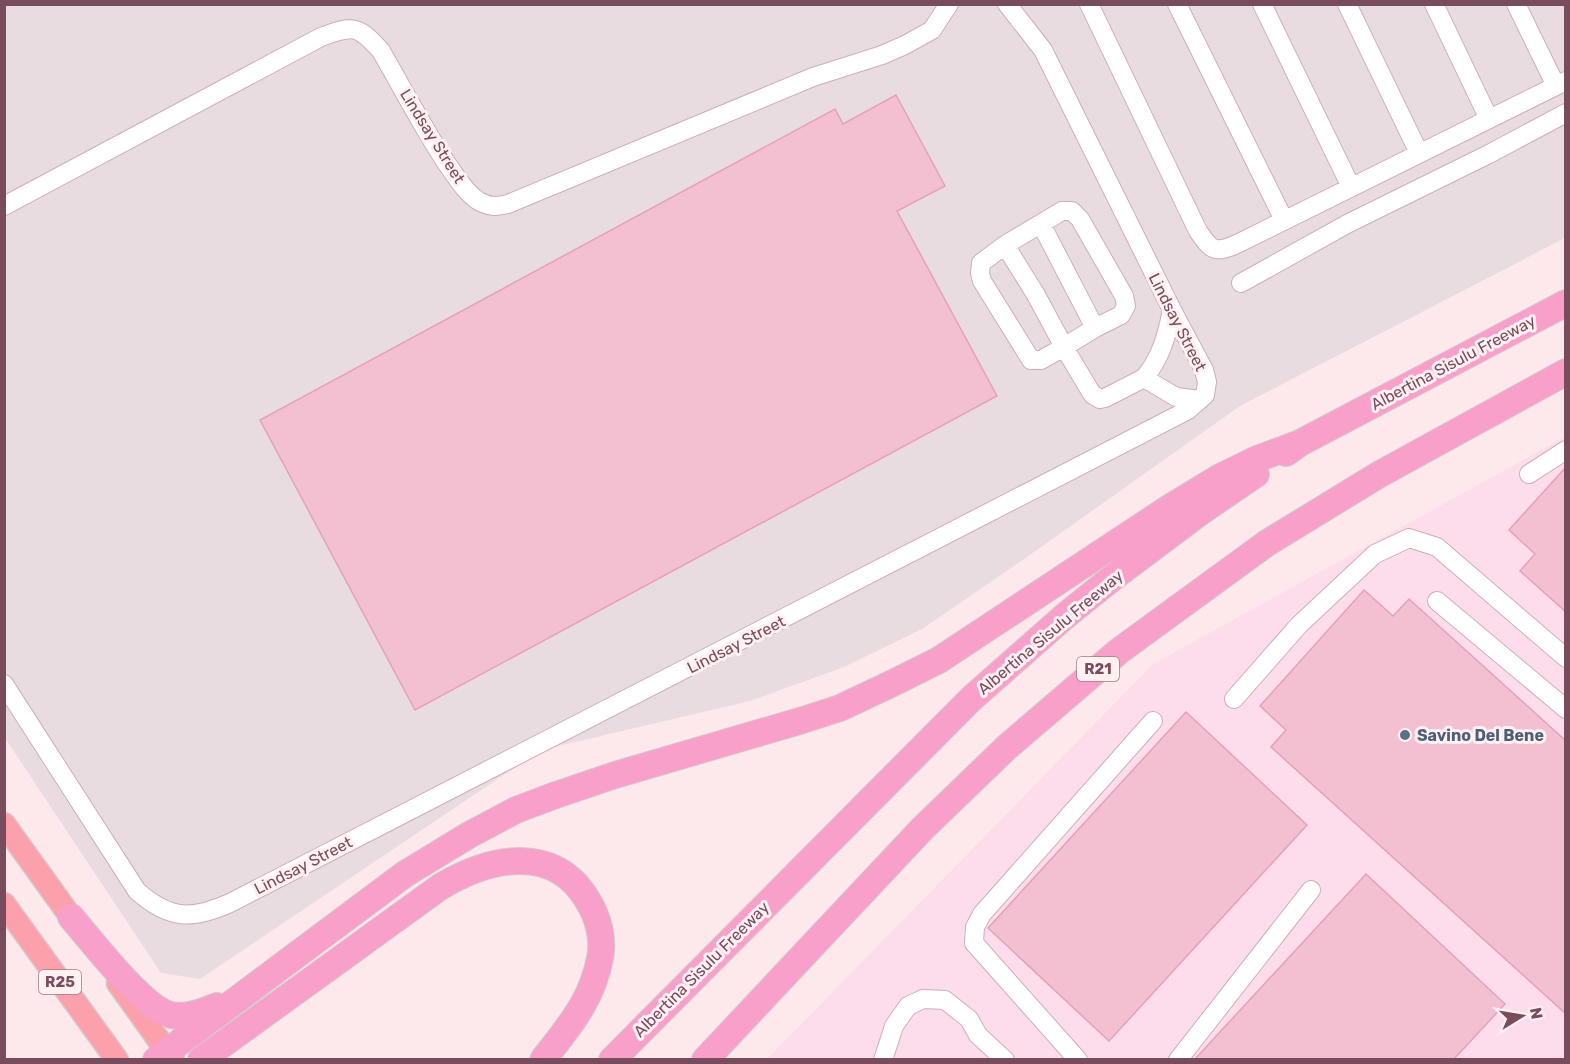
<svg xmlns="http://www.w3.org/2000/svg" width="1570" height="1064" font-family="Rubik,sans-serif">
	<rect width="100%" height="100%" fill="#fde9eb"/>
	<path fill="#fdddeb" d="M1565,437V1059L766,1060L1153,664Z"/>
	<path fill="#e9dce0" d="M4,5H1565V238L1240,406L1027,557L922,629L844,667L750,701L541,750L200,979L161,973L5,738Z"/>
	<path fill="#f3c0d1" stroke="#e6a0b9" stroke-width="1.5" d="M896,95L945,186L897,211L997,396L415,710L260,420L835,109L843,124Z
		M1566,467V612L1520,571L1535,554L1509,530Z
		M1364,590L1393,616L1409,599L1566,741V1014L1271,747L1286,730L1260,706Z
		M1186,712L1307,825L1109,1041L988,928Z
		M1366,874L1505,1004L1454,1059H1195Z"/>
	<g fill="none" stroke-linecap="round" stroke-linejoin="round">
		<g stroke="#cfadb8" stroke-width="20">
			<path id="minor" d="M1089,4L1198,231C1211,250 1214,254 1237,244L1566,81
				M1177,4L1284,220
				M1262,4L1351,187
				M1347,4L1419,153
				M1434,4L1489,119
				M1516,4L1556,86
				M4,206L321,37C353,25 358,25 381,51C403,89 423,128 447,164C456,176 464,191 477,200C488,207 496,207 508,204L813,77L882,55L905,45L932,30L949,4
				M1005,245L1036,295L1064,347L1095,328L1041,224
				M1241,283L1347,224L1489,154L1566,113
				M1172,310C1167,335 1161,358 1144,378L1176,397L1200,400
				M1095,328L1121,315L1126,306L1124,296L1080,219L1072,211H1062L1005,245L981,263L980,273L982,281L1031,360H1041L1064,347L1092,394L1100,399L1105,398L1144,378
				M1529,474L1566,450
				M1437,601L1566,709
				M4,684L137,891C170,920 192,920 230,903L1188,410L1205,395L1207,382L1204,370L1172,310L1043,50L1007,4
				M1234,699L1299,625L1375,554L1409,538L1437,547L1566,658
				M883,1060L894,1026L908,1006L923,999L945,1000L969,1019L978,1035L1005,1060
				M1078,1060L974,943L975,927L982,914L1153,721
				M1178,1060L1311,890"/>
		</g>
		<g stroke="#d6c9ce" stroke-width="25">
			<path id="major" d="M4,824L81,931
				M4,904L117,1060
				M118,983L173,1060"/>
		</g>
		<g stroke="#d6c9ce" stroke-width="28">
			<path id="highway" d="M1286,453L1300,443L1566,303
				M71,917C91,940 143,1009 171,1015C187,1018 202,1012 217,1006
				M156,1060L405,874L469,835L516,810L553,796L615,775L803,720L840,708L895,682L939,660L1169,508L1220,477L1257,459L1300,443
				M201,1060L440,887C488,858 554,842 588,901C598,917 604,939 600,958C592,1001 569,1026 543,1060
				M612,1060L971,699L1065,616L1111,579L1199,513L1256,474
				M705,1060L922,829L1007,747L1119,651L1267,543L1380,474L1566,372"/>
		</g>
		<use href="#minor" stroke="#fff" stroke-width="18"/>
		<use href="#major" stroke="#fca1ab" stroke-width="22"/>
		<use href="#highway" stroke="#f89fca" stroke-width="26"/>
	</g>
	<circle fill="#5c6f8a" stroke="#fff0f2" stroke-width="2" cx="1405" cy="735" r="6"/>
	<g text-anchor="middle" stroke-width="6" stroke-linejoin="round" paint-order="stroke">
		<g fill="#fff0f2" stroke="#a07c8a" stroke-width="1.5">
			<rect x="1077" y="657" width="42" height="24" rx="4.5"/>
			<rect x="39" y="970" width="42" height="24" rx="4.5"/>
		</g>
		<g font-size="15" font-weight="bold" fill="#784b5d">
			<text x="1098" y="674">R21</text>
			<text x="60" y="987">R25</text>
		</g>
		<g font-size="16" fill="#784b5d" stroke="#fff0f2">
			<text transform="translate(433 136) rotate(58)" y="6">Lindsay Street</text>
			<text transform="translate(1178 322) rotate(63)" y="6">Lindsay Street</text>
			<text transform="translate(1453 362) rotate(-28)" y="6">Albertina Sisulu Freeway</text>
			<text transform="translate(1050 632) rotate(-40)" y="6">Albertina Sisulu Freeway</text>
			<text transform="translate(736 644) rotate(-27)" y="6">Lindsay Street</text>
			<text transform="translate(303 865) rotate(-27)" y="6">Lindsay Street</text>
			<text transform="translate(701 969) rotate(-45)" y="6">Albertina Sisulu Freeway</text>
		</g>
		<g font-size="16" font-weight="bold" fill="#4e5e75" stroke="#fff0f2" text-anchor="start">
			<text x="1417" y="741">Savino Del Bene</text>
		</g>
	</g>
	<rect width="1570" height="1064" fill="none" stroke="#784b5d" stroke-width="12"/>
	<g transform="translate(1522 1016) rotate(79)" stroke="#fff0f2" stroke-width="4.5" paint-order="stroke">
	<path d="M0-4.5L10 22L0 15L-10 22Z" fill="#784b5d"/>
	<text y="-9" font-size="16" font-weight="bold" text-anchor="middle" fill="#784b5d">N</text>
	</g>
</svg>
